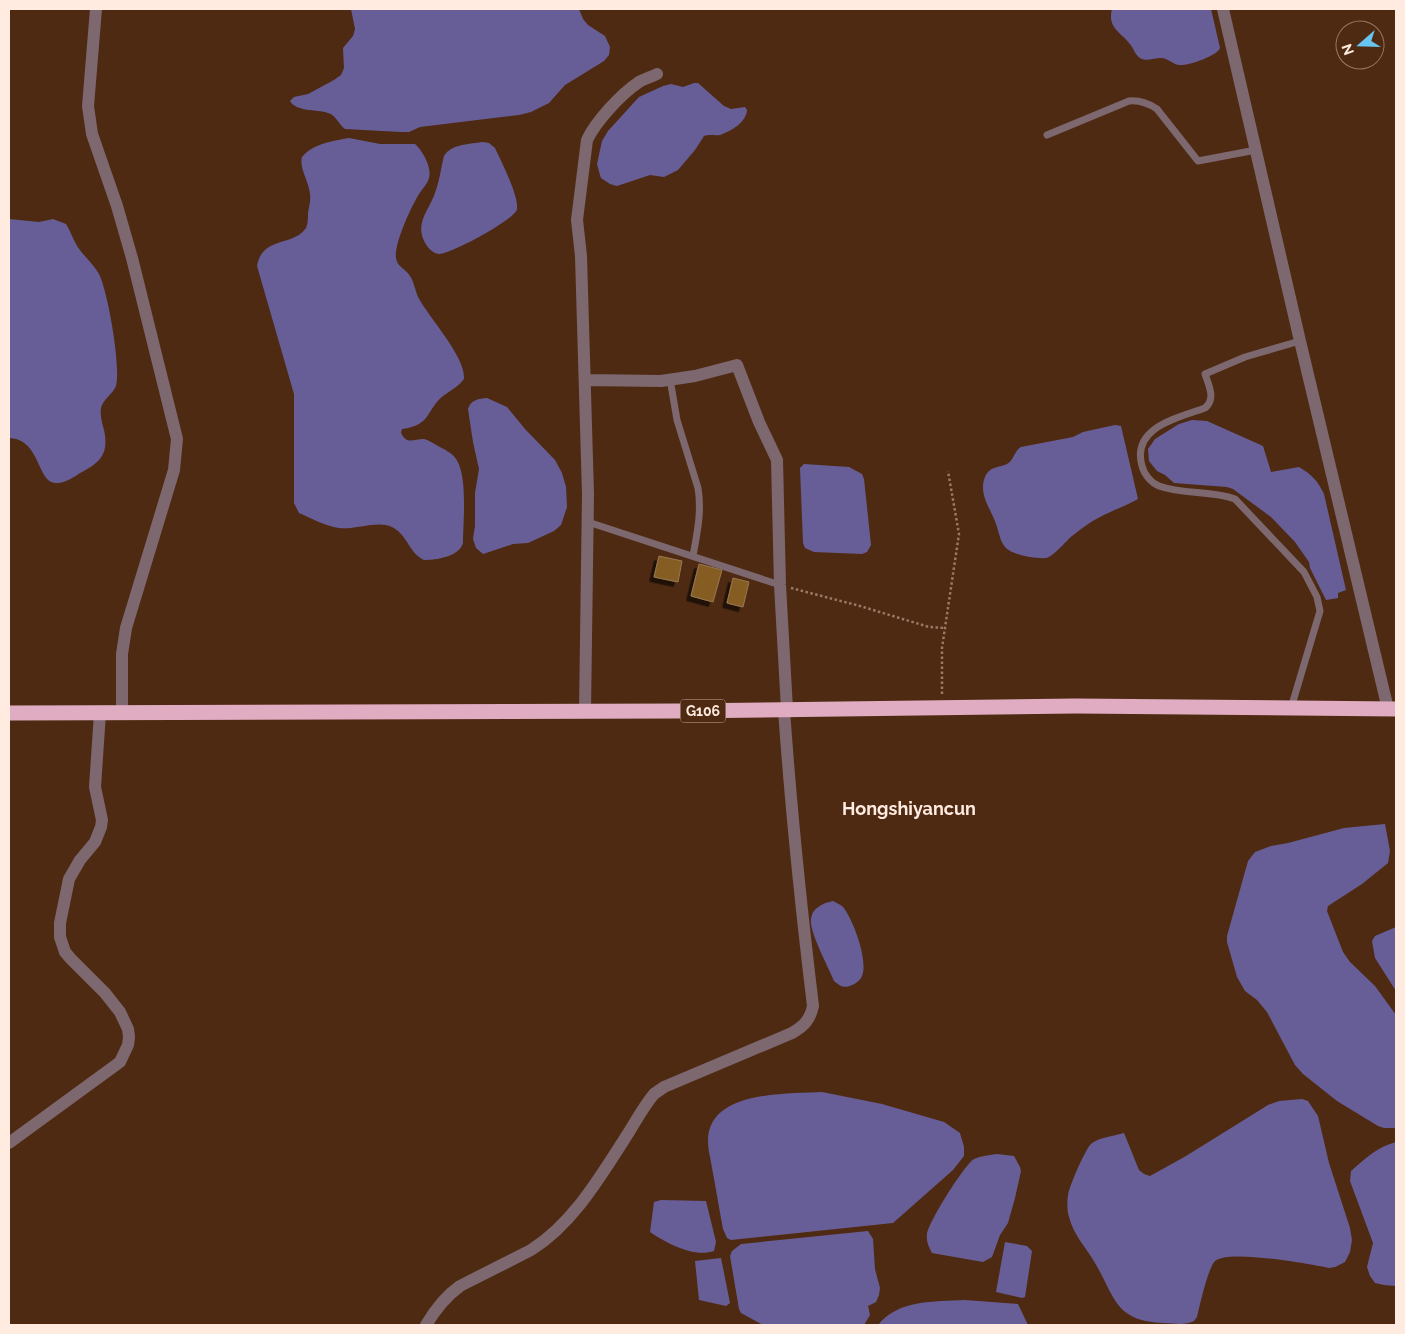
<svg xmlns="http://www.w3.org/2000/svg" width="1405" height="1334" font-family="Raleway,sans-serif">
	<defs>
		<filter id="shadow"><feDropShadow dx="-4.5" dy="4.5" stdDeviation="0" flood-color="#0009"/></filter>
	</defs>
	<rect width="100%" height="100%" fill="#4f2a12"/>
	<path fill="#685e97" d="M351,9H579L583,19L588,25L605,36L610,47L609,55L604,61L565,85L549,103L531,112L519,115L420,127L409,132H401L345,129C339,125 336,115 328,113C317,109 296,112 290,101L294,97L308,94L334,80L341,75L344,68L343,48L353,36L355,29Z
		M1112,9H1211L1220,48C1217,56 1188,66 1179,65C1172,64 1168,58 1161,58C1155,58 1147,61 1142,59C1136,57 1134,49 1130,44C1121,32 1107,28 1112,9Z
		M694,83H698L724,106L731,109L745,107L747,110C746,123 731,131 720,135C715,136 710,134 704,136L695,150L678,170L664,177L650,175L617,186L610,184L601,178L600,175L597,164L602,141L608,131L639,97L663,86L671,84L683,87Z
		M349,138L380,144H415C423,151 432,168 429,178C427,185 422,189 419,194C411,207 394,244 396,258C397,267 406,269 410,276C414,282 415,290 418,297C429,318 466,357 464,379C458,387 451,390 443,396C425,411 432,425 402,429L401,433C407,445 413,439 424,439C428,440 433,443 438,446C444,449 452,453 456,459C468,476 463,522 463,543C459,557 436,560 424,560C409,553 407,534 392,527C377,520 356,530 339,528C325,526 311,518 299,513L294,503V394L257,266C262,236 293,247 306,228C308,224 308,217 308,213C309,207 311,200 310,194C309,181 299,169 302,157C314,143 333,141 349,138Z
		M483,142L489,143L495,148C501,161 519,196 517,209C516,219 451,254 439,254C435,254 430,250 427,246C412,223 430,211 436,190C440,179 441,167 444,156C451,144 470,144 483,142Z
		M9,219L39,222L53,219L66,224C70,230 72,237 76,244C82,255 93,263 99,274C108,292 121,367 116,386C113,394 103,399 101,408C100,416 102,423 104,430C109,453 101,462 82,472C75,476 66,483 58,483C36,485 42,439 9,438Z
		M487,398L507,407L525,429L555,460L562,473L566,487L567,507L561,525L554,531L528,543L513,544L483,554L476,548L473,539L475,526V493L479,469L473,442L468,409C471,399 479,399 487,398Z
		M1192,420L1207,421L1263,446L1271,472L1299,467C1311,474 1318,481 1324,494L1346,590L1338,593V598L1326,600L1310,568L1309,562L1295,542L1271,517L1233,489L1227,487L1174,483L1165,475L1157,471L1149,461L1148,449L1155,439L1179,424Z
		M1115,425L1121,426L1138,499C1126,506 1113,510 1100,517C1090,522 1081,529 1072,536C1066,541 1053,557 1046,558C1036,559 1013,555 1006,548C1000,542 999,532 996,524C991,509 978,494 985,477C990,466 998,468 1007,464C1014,460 1014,451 1021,447L1073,437L1083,432Z
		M804,464L849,467L862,474L864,479L871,545L867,552L862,554L814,552L805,548L803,543L800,468Z
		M1385,824L1390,851L1388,863L1362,884L1328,906L1327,911L1343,952L1350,962L1375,986L1396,1015V1128H1384L1378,1126L1337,1101L1303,1074L1295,1065L1267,1012L1257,1000L1245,991L1237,977L1227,942V936L1248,861L1255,852L1271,846L1288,843L1344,828Z
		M833,901C836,903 840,904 843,907C853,919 870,964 861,978C859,981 855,984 852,985C844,989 840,986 834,981C829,968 809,932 811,919C812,908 823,903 833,901Z
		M1396,927V991L1375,958L1372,941L1375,936Z
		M822,1092L882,1104L944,1122L960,1133L964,1147V1156L953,1170L893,1223L731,1240L727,1238L723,1229C719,1209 716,1188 712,1168C711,1160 708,1150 708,1142C707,1090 787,1094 822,1092Z
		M1302,1099L1308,1101L1318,1116L1329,1163L1350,1228L1352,1240L1350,1252L1345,1262L1335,1267L1329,1268C1310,1264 1228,1249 1215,1261C1208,1268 1200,1305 1197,1317L1194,1321C1183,1326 1175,1323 1164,1323C1115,1321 1116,1299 1095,1263C1086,1247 1074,1236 1069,1217C1067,1211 1067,1201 1068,1195C1069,1187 1086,1147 1092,1143C1101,1137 1114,1136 1124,1133L1139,1170L1144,1174L1150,1176L1186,1156L1268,1105L1279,1101Z
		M1396,1142V1286L1384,1285L1375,1283L1370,1276L1367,1267L1373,1243L1350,1181L1351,1171C1366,1158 1377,1147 1396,1142Z
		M997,1154L1014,1156L1020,1167L1021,1171L1015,1198L1008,1223L1000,1235L992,1257L983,1262L932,1253C929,1247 926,1242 927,1235C927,1224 965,1164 974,1159C981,1156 990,1155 997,1154Z
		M661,1200L706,1201L716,1242L714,1251C694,1258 666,1243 650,1232L654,1202Z
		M868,1231L873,1239L875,1269L880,1288L879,1295L876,1302L868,1306L870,1315L864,1325H763L741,1313L739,1309L730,1256L732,1251L741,1244Z
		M1005,1242L1027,1246L1032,1251L1025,1297L1022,1298L996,1292Z
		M721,1258L730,1303L726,1306L699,1300L695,1261Z
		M965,1300L1018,1304L1028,1325H878C899,1299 934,1302 965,1300Z"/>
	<path fill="#855c23" stroke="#987953" filter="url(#shadow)" d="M659,556L682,561L678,582L654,577Z
		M699,564L722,570L713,602L691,596Z
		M733,578L749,582L743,607L727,603Z"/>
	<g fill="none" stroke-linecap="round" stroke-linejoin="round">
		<path stroke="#987a68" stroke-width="2.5" stroke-dasharray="2.5 2.5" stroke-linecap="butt" d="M791,588L860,606L929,627L945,628
			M942,694V648L959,534L948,471"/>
		<path stroke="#7d6870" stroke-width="7" d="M1047,135L1129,101C1140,100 1148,103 1157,109L1198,161L1256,150
			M670,379L677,420L698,488C702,512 697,533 693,556
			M588,522L780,585
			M1291,708L1320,611L1317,597L1304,572L1235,499C1211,490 1184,495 1159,486C1151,483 1144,474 1142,466C1131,427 1178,418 1205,408C1216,399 1209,386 1205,374L1245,357L1300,341"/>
		<path stroke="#7d6870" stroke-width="12" d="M96,9L88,106L92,134L117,206L132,258L177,439L174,470L126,628L122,654V713
			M1223,9L1300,341L1388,709
			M585,380L661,381L695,376L737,365L759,422L777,460L780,585L787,709
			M585,711L588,494L581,256L577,220L587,140C596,121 621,94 639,82C644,79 651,77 657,74
			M9,1143L120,1062L128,1045L129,1037L128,1029L120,1012L105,993L71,959L65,952L60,937V923L69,879L80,860L95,842L101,827L102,820L95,787L100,713
			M426,1325C435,1310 446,1296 460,1286L531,1250C574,1223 602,1174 629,1132C637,1119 644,1106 654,1094L664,1087L792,1033C804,1026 810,1020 813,1006C801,907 791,809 784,710"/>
		<path stroke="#dfacc2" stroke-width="15" d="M9,713L681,711L1076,706L1396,709"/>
	</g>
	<g text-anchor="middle" stroke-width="4.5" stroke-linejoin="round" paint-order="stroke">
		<rect fill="#4f2a12" stroke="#cab1a2" stroke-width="1" x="680.5" y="699.5" width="45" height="23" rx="4"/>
		<g font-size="14" font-weight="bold" fill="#ffebe0">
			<text x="703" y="716">G106</text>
		</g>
		<g font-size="18" font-weight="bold" fill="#ffebe0" stroke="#4f2a12">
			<text x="909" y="815">Hongshiyancun</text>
		</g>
	</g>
	<rect width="1405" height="1334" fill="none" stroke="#ffebe0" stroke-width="20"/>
	<g transform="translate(1360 45) rotate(250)"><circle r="24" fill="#4f2a12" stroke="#957764"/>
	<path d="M0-4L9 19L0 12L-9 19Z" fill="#68c4f0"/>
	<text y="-8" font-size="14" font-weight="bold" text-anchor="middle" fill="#ffebe0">N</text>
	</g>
</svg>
